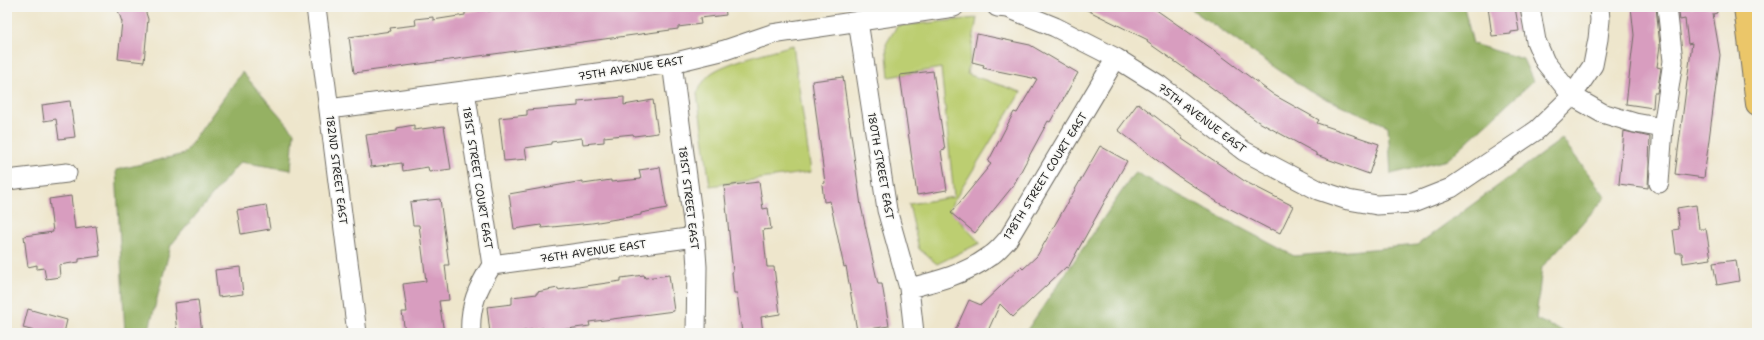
<svg xmlns="http://www.w3.org/2000/svg" width="1764" height="340" font-family="'Shantell Sans',sans-serif">
	<rect width="100%" height="100%" fill="#f6f6f2"/>
	<filter id="ink" filterUnits="userSpaceOnUse"><feTurbulence type="fractalNoise" baseFrequency=".025" numOctaves="2"/><feDisplacementMap in="SourceGraphic" scale="8" xChannelSelector="R" yChannelSelector="G"/><feConvolveMatrix kernelMatrix="1 2 1 2 8 2 1 2 1" color-interpolation-filters="sRGB"/></filter>
	<filter id="wash" filterUnits="userSpaceOnUse"><feTurbulence type="fractalNoise" baseFrequency=".012" numOctaves="4" result="noise"/><feDisplacementMap in="SourceGraphic" scale="16" xChannelSelector="R" yChannelSelector="G"/><feGaussianBlur stdDeviation="0.9" result="paint"/><feColorMatrix in="noise" values="0 0 0 0 0 0 0 0 0 0 0 0 0 0 0 0 0 1.4 0 .05"/><feComposite in="paint" operator="in"/></filter>
	<g filter="url(#wash)">
		<rect width="100%" height="100%" fill="#eee6cc"/>
		<path fill="#bcce71" stroke="#747c4e" d="M977,18L967,74L1021,92L949,209L980,243L937,264L919,249L909,204L954,197L941,68L889,77L886,44L897,26Z
			M793,45L811,172L710,186L697,93C700,87 704,80 709,75C724,62 773,51 793,45Z"/>
		<path fill="#95b163" stroke="#606e47" d="M1188,7H1464L1473,44L1523,59L1533,81L1447,160L1391,174L1388,126L1309,91Z
			M242,72L294,132L291,170L240,162L171,245L148,333H125L116,170L184,154Z
			M1562,139L1606,197L1542,267L1536,319L1566,333H1025L1135,172L1294,256L1417,245Z"/>
		<g id="blocks">
			<path fill="#d89dbf" d="M117,7H144L148,19L144,62L118,59L122,22Z
				M520,7H525V10L543,7H725L726,15L700,18L701,24L678,27V29L354,73L349,37L391,31L390,28L416,25L415,19L433,17V20L465,15V12L488,9V11Z
				M1081,7H1152L1211,48L1274,95L1319,120L1317,123L1379,144L1369,174L1316,155V153L1257,121L1200,79L1147,42L1148,40Z
				M1488,7H1515L1519,31L1511,32V34L1492,36Z
				M1631,7H1656L1660,46L1657,67L1661,68L1657,93H1654L1653,108L1626,104L1634,35Z
				M1678,7H1716L1717,13L1713,14L1720,55L1704,178L1675,174L1692,43L1688,44L1685,19L1680,20Z
				M977,34L1030,45L1078,73L1050,122L1048,121L1013,186L975,233L951,213L991,164L988,162L1014,112L1017,113L1037,79L983,68L984,65L972,62Z
				M933,71L945,150L941,151L947,190L917,195L900,75Z
				M843,77L861,206L878,284H882L889,326L857,331L846,266L844,267L830,201L824,202L822,184L825,183L812,81Z
				M624,97V105L653,100L658,133L634,136L633,134L604,137V142L583,144L582,138L551,142V144L525,148L527,159L504,161L499,118L527,115V110L578,106V101Z
				M70,101L75,137L59,139L56,119L44,121L42,105Z
				M1138,103L1183,138L1182,139L1246,182L1293,206L1280,233L1272,229L1271,230L1219,203L1175,174L1118,130Z
				M414,125V130L444,126L451,169L429,172L428,167L403,171L402,163L371,167L366,135L397,131V128Z
				M1624,131L1650,137L1648,188L1619,184Z
				M1100,146L1127,161L1068,268L1066,267L1013,317L1000,304L987,333H954L969,300L981,305L1021,267L1023,269L1037,256Z
				M660,167L667,208L641,213V215L592,223L542,228L541,225L514,229L509,194L583,181V184L611,180V182L641,179L639,170Z
				M759,182L763,209L768,208L771,229L763,230L767,267H774L780,314L761,317L763,333H742L737,293H734L732,272H733L724,186Z
				M71,196L75,229L96,226L100,256L79,259V262L59,265L60,277L46,279L44,268L37,269V265L28,267L24,236L53,232L49,199Z
				M440,199L449,265H445L449,300L439,301L444,333H405L402,312H407L403,284L426,281L419,225H413L410,202Z
				M266,205L270,229L241,234L237,210Z
				M1696,205L1699,229H1706L1711,259L1683,263L1682,253H1676L1673,230L1679,229L1677,208Z
				M1736,260L1739,281L1717,285L1713,263Z
				M240,267L243,294L218,297L215,270Z
				M644,275L645,278L669,275L674,311L589,322L590,326L544,332L543,328L513,333H490L487,307L512,304V297L537,294V292L558,288V290L621,281V278Z
				M198,300L202,333H177L174,303Z
				M28,309L67,320L64,333H42L23,328Z"/>
		</g>
	</g>
	<g filter="url(#ink)">
		<use href="#blocks" fill-opacity="0" stroke="#6f6c63" stroke-width="1"/>
		<g fill="none" stroke-linecap="round" stroke-linejoin="round">
			<g stroke="#6f6c63" stroke-width="21">
				<path id="minor" d="M316,7L357,333
					M997,7L1008,8L1055,27L1116,58L1159,85L1244,151L1318,190L1348,200L1377,205L1413,203L1451,188L1537,130L1572,96L1593,65L1598,39L1600,20L1599,7
					M1530,7L1536,41L1545,62L1572,96L1602,113L1635,123L1663,128
					M858,21L887,210L909,288L914,333
					M672,63L695,237L697,267L696,333
					M465,91L492,265
					M329,109L672,63L725,50L772,34L954,7
					M7,180L67,173
					M1659,183L1663,128L1673,61L1667,7
					M492,265L695,237
					M909,288C938,281 966,274 990,256C997,252 1003,244 1008,239L1116,58
					M471,333C469,307 478,287 492,265"/>
			</g>
			<g stroke="#6f6c63" stroke-width="24">
				<path id="major" d="M1745,7L1757,104"/>
			</g>
			<use href="#minor" stroke="#fff" stroke-width="19"/>
			<use href="#major" stroke="#ebc669" stroke-width="22"/>
		</g>
	</g>
	<g text-anchor="middle" stroke-width="3" stroke-linejoin="round" paint-order="stroke">
		<g font-size="11" fill="#2b2b2b" stroke="#f6f6f2">
			<text transform="translate(631 68) rotate(-9)" y="4">75TH AVENUE EAST</text>
			<text transform="translate(1202 118) rotate(37)" y="4">75TH AVENUE EAST</text>
			<text transform="translate(881 166) rotate(80)" y="4">180TH STREET EAST</text>
			<text transform="translate(337 170) rotate(83)" y="4">182ND STREET EAST</text>
			<text transform="translate(1045 176) rotate(-58)" y="4">178TH STREET COURT EAST</text>
			<text transform="translate(478 178) rotate(81)" y="4">181ST STREET COURT EAST</text>
			<text transform="translate(689 198) rotate(83)" y="4">181ST STREET EAST</text>
			<text transform="translate(593 251) rotate(-8)" y="4">76TH AVENUE EAST</text>
		</g>
	</g>
	<rect width="1764" height="340" fill="none" stroke="#f6f6f2" stroke-width="24"/>
</svg>
